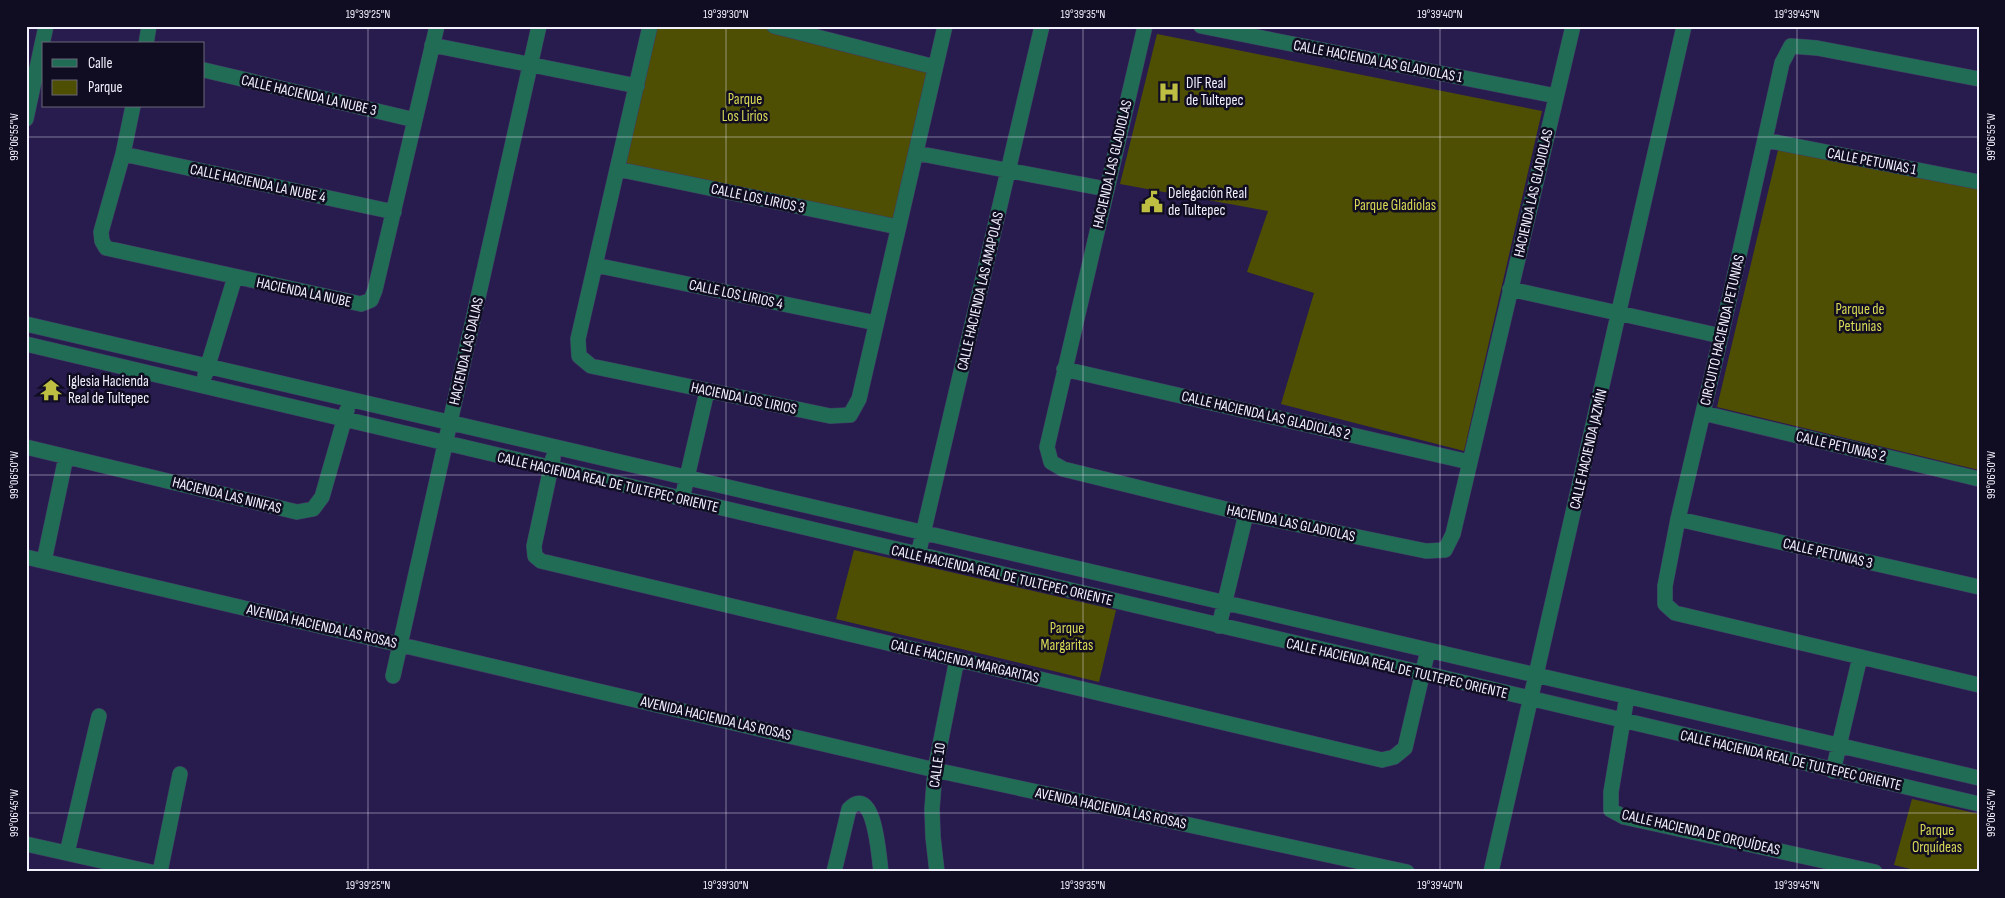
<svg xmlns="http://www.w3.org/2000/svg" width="2005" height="898" font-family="'Sofia Sans Condensed',sans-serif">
	<rect width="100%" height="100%" fill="#271c4d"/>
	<path fill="#4f4f03" d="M657,26H755L930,70L895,225L624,164Z
		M1157,34L1542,111L1464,451L1281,404L1314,293L1247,272L1268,211L1120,184Z
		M1778,150L1979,187V470L1717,407Z
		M854,550L1116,610L1099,682L836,619Z
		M1912,799L1979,814V872H1923L1894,865Z"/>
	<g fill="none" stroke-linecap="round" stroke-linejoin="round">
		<g stroke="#433a66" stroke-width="16">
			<path id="minor" d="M650,26L578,339L579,356L591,366L830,416L850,415L859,399L945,26
				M774,26L935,67
				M1145,26L1047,447L1051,462L1063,469L1246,514L1426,551L1445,550L1453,534L1573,26
				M1201,26L1556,96
				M146,44L149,26
				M432,45L637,86
				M204,70L415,120
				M1979,79L1817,48L1791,46L1782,63L1721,336L1678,519L1665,586V604L1675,613L1979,685
				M133,106L123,154L101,232L102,241L106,248L361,304L371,300L375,290L437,26
				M26,119L46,26
				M1765,140L1979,182
				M916,153L1106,189
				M123,154L394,212
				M617,169L898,227
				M595,265L876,323
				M1510,289L1721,336
				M26,324L1979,778
				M26,344L1979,804
				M1064,369L1469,462
				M205,375L235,277
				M1703,413L1979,479
				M26,447L297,512L313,509L322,497L347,410
				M553,458L534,546L535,556L541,561L1382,760L1394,757L1405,748L1428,650
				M682,499L707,391
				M1678,519L1979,587
				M918,555L1042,26
				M26,557L935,770L1407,872
				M44,561L66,457
				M1219,626L1246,514
				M393,676L539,26
				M1627,696L1611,792V810L1624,817L1875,872
				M1833,771L1860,657
				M26,844L151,872
				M67,853L99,716
				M160,872L180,774
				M834,872L849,809C875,782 879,859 881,872
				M937,872L933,837L932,809L935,770L957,659
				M1491,872L1684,26"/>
		</g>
		<use href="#minor" stroke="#206c55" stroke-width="15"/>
	</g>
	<path fill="none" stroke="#f1f0fd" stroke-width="1" stroke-opacity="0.45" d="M368,26V872M726,26V872M1083,26V872M1440,26V872M1797,26V872M26,137H1979M26,475H1979M26,813H1979"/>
	<defs>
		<g id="hospital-bare" transform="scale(1.725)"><path d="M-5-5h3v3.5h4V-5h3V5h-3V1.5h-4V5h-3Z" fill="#bebf42" stroke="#100c21" stroke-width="2.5" paint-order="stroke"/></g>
		<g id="civic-bare" transform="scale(1.725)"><path d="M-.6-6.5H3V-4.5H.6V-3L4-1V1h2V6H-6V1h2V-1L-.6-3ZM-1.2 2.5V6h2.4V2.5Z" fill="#bebf42" stroke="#100c21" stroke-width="2.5" paint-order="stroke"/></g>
		<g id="temple-bare" transform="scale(1.725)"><path d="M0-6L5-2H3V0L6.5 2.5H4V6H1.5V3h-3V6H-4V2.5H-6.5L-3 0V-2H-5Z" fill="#bebf42" stroke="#100c21" stroke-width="2.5" paint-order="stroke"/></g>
	</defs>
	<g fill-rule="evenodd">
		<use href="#hospital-bare" x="1169" y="92"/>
		<use href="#civic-bare" x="1152" y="202"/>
		<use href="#temple-bare" x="51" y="390"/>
	</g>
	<g text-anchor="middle" stroke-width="5" stroke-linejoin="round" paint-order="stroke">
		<g font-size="15" fill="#f1f0fd" stroke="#100c21">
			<text transform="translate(1378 61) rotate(11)" y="5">CALLE HACIENDA LAS GLADIOLAS 1</text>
			<text transform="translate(309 95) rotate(13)" y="5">CALLE HACIENDA LA NUBE 3</text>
			<text transform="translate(1872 161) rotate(11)" y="5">CALLE PETUNIAS 1</text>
			<text transform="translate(1112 164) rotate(-77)" y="5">HACIENDA LAS GLADIOLAS</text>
			<text transform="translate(258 183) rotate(12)" y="5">CALLE HACIENDA LA NUBE 4</text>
			<text transform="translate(1533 193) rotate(-77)" y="5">HACIENDA LAS GLADIOLAS</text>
			<text transform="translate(758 198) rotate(12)" y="5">CALLE LOS LIRIOS 3</text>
			<text transform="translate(980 291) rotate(-77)" y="5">CALLE HACIENDA LAS AMAPOLAS</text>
			<text transform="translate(304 292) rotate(12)" y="5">HACIENDA LA NUBE</text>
			<text transform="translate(736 294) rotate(12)" y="5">CALLE LOS LIRIOS 4</text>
			<text transform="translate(1722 330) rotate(-77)" y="5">CIRCUITO HACIENDA PETUNIAS</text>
			<text transform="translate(466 351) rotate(-77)" y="5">HACIENDA LAS DALIAS</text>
			<text transform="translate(744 398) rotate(12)" y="5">HACIENDA LOS LIRIOS</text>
			<text transform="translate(1266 415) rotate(13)" y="5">CALLE HACIENDA LAS GLADIOLAS 2</text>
			<text transform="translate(1841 446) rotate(13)" y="5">CALLE PETUNIAS 2</text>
			<text transform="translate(1588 449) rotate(-77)" y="5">CALLE HACIENDA JAZMÍN</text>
			<text transform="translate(608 482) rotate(13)" y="5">CALLE HACIENDA REAL DE TULTEPEC ORIENTE</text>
			<text transform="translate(227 495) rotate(14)" y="5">HACIENDA LAS NINFAS</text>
			<text transform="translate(1291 523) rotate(12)" y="5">HACIENDA LAS GLADIOLAS</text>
			<text transform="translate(1828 553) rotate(13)" y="5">CALLE PETUNIAS 3</text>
			<text transform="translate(1002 575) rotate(13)" y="5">CALLE HACIENDA REAL DE TULTEPEC ORIENTE</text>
			<text transform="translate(322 626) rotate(13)" y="5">AVENIDA HACIENDA LAS ROSAS</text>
			<text transform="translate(965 661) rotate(13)" y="5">CALLE HACIENDA MARGARITAS</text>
			<text transform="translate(1397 668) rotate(13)" y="5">CALLE HACIENDA REAL DE TULTEPEC ORIENTE</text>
			<text transform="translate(716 718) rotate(13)" y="5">AVENIDA HACIENDA LAS ROSAS</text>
			<text transform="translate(1791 760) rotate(13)" y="5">CALLE HACIENDA REAL DE TULTEPEC ORIENTE</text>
			<text transform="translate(937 765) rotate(-82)" y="5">CALLE 10</text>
			<text transform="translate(1111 808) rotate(12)" y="5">AVENIDA HACIENDA LAS ROSAS</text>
			<text transform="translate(1701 832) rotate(13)" y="5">CALLE HACIENDA DE ORQUÍDEAS</text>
		</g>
		<g font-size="15" fill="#f1f0fd" stroke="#100c21" text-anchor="start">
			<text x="1186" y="88">DIF Real<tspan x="1186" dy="17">de Tultepec</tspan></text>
			<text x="1168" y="198">Delegación Real<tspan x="1168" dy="17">de Tultepec</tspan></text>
			<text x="68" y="386">Iglesia Hacienda<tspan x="68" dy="17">Real de Tultepec</tspan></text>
		</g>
		<g font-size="15" fill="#d9da56" stroke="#100c21">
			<text x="745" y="104">Parque<tspan x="745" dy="17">Los Lirios</tspan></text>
			<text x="1395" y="210">Parque Gladiolas</text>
			<text x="1860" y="314">Parque de<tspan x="1860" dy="17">Petunias</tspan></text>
			<text x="1067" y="633">Parque<tspan x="1067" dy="17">Margaritas</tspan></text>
			<text x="1937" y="835">Parque<tspan x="1937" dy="17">Orquídeas</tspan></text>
		</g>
	</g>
	<rect width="2005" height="898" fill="none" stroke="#100c21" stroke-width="55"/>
	<rect x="42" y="42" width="162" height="65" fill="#100c21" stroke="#6a6779"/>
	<rect x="52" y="59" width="25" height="8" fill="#206c55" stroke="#6a6779"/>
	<text x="88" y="68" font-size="15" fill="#f1f0fd">Calle</text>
	<rect x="52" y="80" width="25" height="15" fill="#4f4f03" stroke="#6a6779"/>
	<text x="88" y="92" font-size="15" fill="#f1f0fd">Parque</text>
	<rect x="28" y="28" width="1950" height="842" fill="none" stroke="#f1f0fd" stroke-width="2"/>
	<g font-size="12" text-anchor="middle" fill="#f1f0fd">
		<text x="368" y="18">19°39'25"N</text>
		<text x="726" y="18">19°39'30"N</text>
		<text x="1083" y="18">19°39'35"N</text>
		<text x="1440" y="18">19°39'40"N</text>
		<text x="1797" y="18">19°39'45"N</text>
		<text transform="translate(1991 137) rotate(-90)" y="4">99°06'55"W</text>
		<text transform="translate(14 137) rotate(-90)" y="4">99°06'55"W</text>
		<text transform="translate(1991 475) rotate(-90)" y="4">99°06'50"W</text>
		<text transform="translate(14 475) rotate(-90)" y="4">99°06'50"W</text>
		<text transform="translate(1991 813) rotate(-90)" y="4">99°06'45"W</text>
		<text transform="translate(14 813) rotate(-90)" y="4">99°06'45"W</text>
		<text x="368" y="889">19°39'25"N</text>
		<text x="726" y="889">19°39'30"N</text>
		<text x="1083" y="889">19°39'35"N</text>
		<text x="1440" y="889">19°39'40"N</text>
		<text x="1797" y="889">19°39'45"N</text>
	</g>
</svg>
